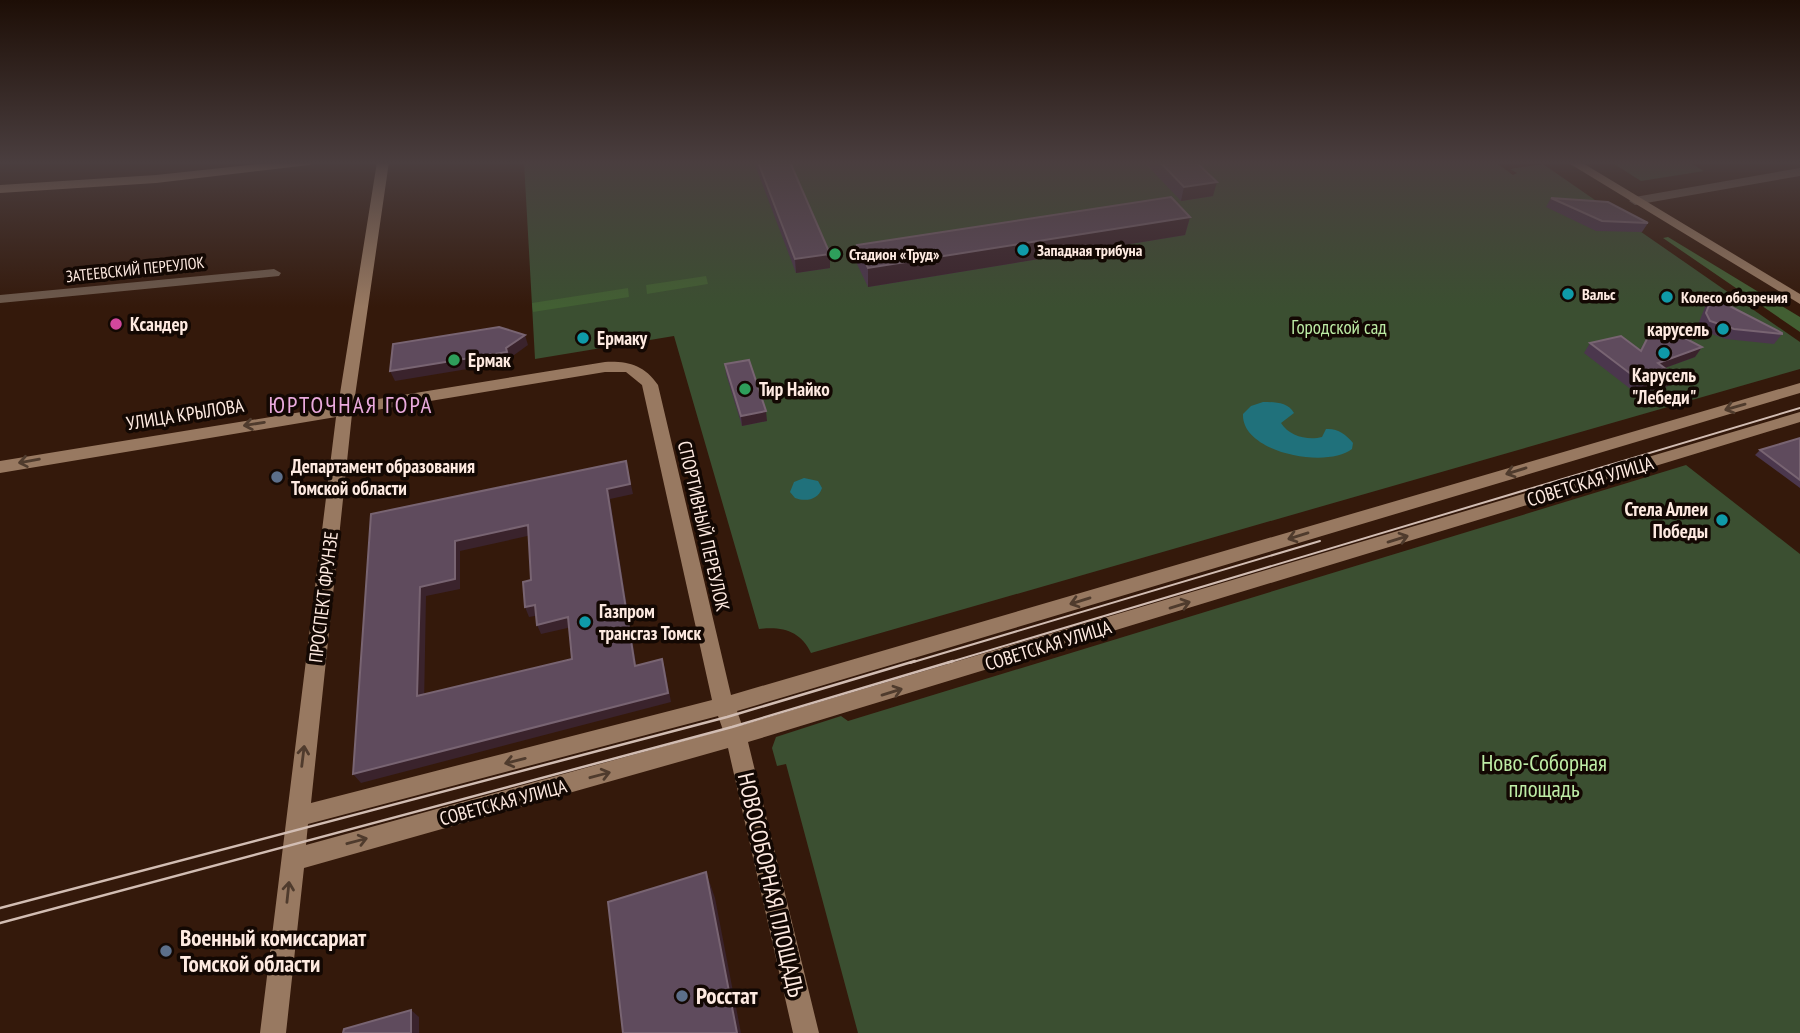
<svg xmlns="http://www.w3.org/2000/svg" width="1800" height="1033" font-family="'PT Sans Narrow',sans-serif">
	<rect width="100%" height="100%" fill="#34190b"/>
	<path fill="#3b4f31" d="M524,162H1495L1513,175L1517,173L1510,169L1543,164L1800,342V369L811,653C801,631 782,626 759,629L674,336L535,359Z
		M1611,162H1689L1704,171L1641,181Z
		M1686,465L1800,554V1033H858L786,764L777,766L772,748L776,737L841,716L848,721Z"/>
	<path fill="#425f33" d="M1668,237L1800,317V332L1663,238Z
		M706,276L708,284L647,294L646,285Z
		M628,288L629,297L533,312L532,303Z"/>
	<path fill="#20717b" d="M1263,402C1274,402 1288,402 1294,413L1281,423C1289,436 1308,441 1322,437L1326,429C1337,428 1346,434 1353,443L1352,449C1327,469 1241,453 1243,414L1251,406Z
		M804,478L818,481L822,488C818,500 806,502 795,498L790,492L794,482Z"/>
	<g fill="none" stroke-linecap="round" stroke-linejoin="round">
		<path fill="#6d594b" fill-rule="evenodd" d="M1800,168V176L1635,205L1629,201L1635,197Z
			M274,269L281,273L279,276L0,303V295Z"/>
		<path fill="#987961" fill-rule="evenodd" d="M276,162H315L309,165L156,183L0,193V185L156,175Z
			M377,162H389L354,403L605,362C628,361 644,365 658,385L731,695L1800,383V393L737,711L742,725L1800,412V422L748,742L819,1033H793L728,748L304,868L286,1033H260L336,417L0,473V461L338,406ZM605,372H626L642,385L712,700L311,803L352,414ZM718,716L723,730L306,845L308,824Z
			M1567,162H1581L1800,294V304Z"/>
		<path stroke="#d2bdb3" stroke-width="2" d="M910,663L1320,541
			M947,663L1800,408"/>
		<path stroke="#d2bdb3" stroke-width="2.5" d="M0,908L727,717L915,661
			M0,923L732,727L953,661"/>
	</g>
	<path fill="#4b374d" d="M754,162H790L830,268L796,273Z
		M1144,162H1196L1213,196L1181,201Z
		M1551,198L1648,223L1642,232L1596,231L1546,207Z
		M1190,217L1185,235L868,287L857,264V245Z
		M1712,297L1782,334L1774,344L1726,339L1703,331L1699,322L1705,307Z
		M1651,331L1702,347L1695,357L1664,368L1668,386L1637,394L1584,353L1590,343L1640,350Z
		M725,364L767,421L742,426L726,374Z
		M1800,438V488L1755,455L1760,450Z"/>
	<path fill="#3a232c" d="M1217,182L1213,196L1181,201L1184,187Z
		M1190,217L1185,235L868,287V268Z
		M830,254V268L796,273L795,259Z
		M525,335L528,345L510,358V362L395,381L390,371L506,348Z
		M1702,347L1695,357L1651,373L1658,363Z
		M1675,376L1668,386L1637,394L1644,384Z
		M766,411L767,421L742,426L741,416Z
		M626,461L633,494L610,499L638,676L635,666L607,489Z
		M528,525L532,535L460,551V589L426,596L424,706L417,696L420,587L455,541Z
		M535,605L540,615L529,617L525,607Z
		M568,617L572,627L541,634L537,625Z
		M662,659L665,669L671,702L361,783L353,774Z
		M706,872L715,898L741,1033H737Z
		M411,1010L419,1017V1033H411Z"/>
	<path fill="#5f4b5d" stroke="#786472" stroke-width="2" fill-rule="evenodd" d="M758,162H790L830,254L795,259Z
		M1160,162H1196L1217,182L1184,187Z
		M1171,197L1190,217L868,268L857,245Z
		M1551,198L1608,202L1648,223L1602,221Z
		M1712,297L1782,333V334L1734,329L1710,321L1706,313Z
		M499,327L525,335L506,348L507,352L390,371L393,344Z
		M1659,330L1679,335L1702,347L1658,363L1675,376L1644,384L1590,343L1621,336L1641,351L1651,331Z
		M749,360L766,411L741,416L725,364Z
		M1800,438V480L1760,450Z
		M626,461L630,484L607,489L635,666L662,659L668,693L353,774L371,514ZM528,525L531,580L523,582L525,607L535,605L537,625L568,617L572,659L417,696L420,587L455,579V541Z
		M706,872L737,1033H623L608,902Z
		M411,1010V1033H343L344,1029Z"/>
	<defs><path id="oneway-shaft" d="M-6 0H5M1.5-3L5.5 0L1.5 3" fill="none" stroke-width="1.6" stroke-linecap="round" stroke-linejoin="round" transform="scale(1.75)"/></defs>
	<g stroke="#4f3b2d">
		<use href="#oneway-shaft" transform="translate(1735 407) rotate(164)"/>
		<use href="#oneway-shaft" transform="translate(254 424) rotate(171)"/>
		<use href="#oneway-shaft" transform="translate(29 461) rotate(170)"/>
		<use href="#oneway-shaft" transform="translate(1516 471) rotate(163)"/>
		<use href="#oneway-shaft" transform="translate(1298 536) rotate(163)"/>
		<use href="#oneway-shaft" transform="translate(1398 539) rotate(-17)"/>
		<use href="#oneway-shaft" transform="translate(1080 601) rotate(163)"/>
		<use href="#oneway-shaft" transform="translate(1180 605) rotate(-17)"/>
		<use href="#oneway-shaft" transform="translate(892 692) rotate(-17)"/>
		<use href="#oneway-shaft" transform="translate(303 756) rotate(-83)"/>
		<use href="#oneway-shaft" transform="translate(515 761) rotate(166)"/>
		<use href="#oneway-shaft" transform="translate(600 775) rotate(-15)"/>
		<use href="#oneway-shaft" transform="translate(357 841) rotate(-15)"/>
		<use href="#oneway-shaft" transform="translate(288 892) rotate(-84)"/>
	</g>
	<linearGradient id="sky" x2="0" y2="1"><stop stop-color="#1d0e06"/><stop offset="0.53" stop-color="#4a3e3f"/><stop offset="1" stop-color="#4a3e3f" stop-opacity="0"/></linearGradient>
	<rect width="1800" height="307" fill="url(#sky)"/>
	<g fill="#0f9aa8" stroke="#130803" stroke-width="2.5">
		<circle cx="1023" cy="250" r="7"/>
		<circle cx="1568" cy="294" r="7"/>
		<circle cx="1667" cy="297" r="7"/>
		<circle cx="1723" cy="329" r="7"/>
		<circle cx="583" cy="338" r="7"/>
		<circle cx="1664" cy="353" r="7"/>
		<circle cx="1722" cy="520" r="7"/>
		<circle cx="585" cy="622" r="7"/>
	</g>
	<g fill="#2e9e5b" stroke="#130803" stroke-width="2.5">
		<circle cx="835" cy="254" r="7"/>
		<circle cx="454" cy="360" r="7"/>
		<circle cx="745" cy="389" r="7"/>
	</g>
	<circle fill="#d1479c" stroke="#130803" stroke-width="2.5" cx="116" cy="324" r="7"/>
	<g fill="#5c6f8a" stroke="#130803" stroke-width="2.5">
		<circle cx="277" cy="477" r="7"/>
		<circle cx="166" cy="951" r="7"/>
		<circle cx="682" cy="996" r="7"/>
	</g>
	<g text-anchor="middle" stroke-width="7" stroke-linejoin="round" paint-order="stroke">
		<g font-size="16" font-weight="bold" fill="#feeae1" stroke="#130803" text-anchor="start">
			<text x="1037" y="256">Западная трибуна</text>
			<text x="849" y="260">Стадион «Труд»</text>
			<text x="1582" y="300">Вальс</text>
			<text x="1681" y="303">Колесо обозрения</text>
		</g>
		<g font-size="16" fill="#feeae1" stroke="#130803">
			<text transform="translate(135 269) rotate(-6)" y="6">ЗАТЕЕВСКИЙ ПЕРЕУЛОК</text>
		</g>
		<g font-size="19" font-weight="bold" fill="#feeae1" stroke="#130803" text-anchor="start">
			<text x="130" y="331">Ксандер</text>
			<text x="1709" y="336" text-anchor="end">карусель</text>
			<text x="597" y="345">Ермаку</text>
			<text x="468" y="367">Ермак</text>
			<text x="1664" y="382" text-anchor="middle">Карусель<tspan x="1664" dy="22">"Лебеди"</tspan></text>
			<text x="759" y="396">Тир Найко</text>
			<text x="291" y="473">Департамент образования<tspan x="291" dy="22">Томской области</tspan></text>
			<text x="1708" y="516" text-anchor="end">Стела Аллеи<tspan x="1708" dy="22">Победы</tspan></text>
			<text x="599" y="618">Газпром<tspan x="599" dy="22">трансгаз Томск</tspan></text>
		</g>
		<g font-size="19" fill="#bdeca5" stroke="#130803">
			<text x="1339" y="334">Городской сад</text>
		</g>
		<g font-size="19" fill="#feeae1" stroke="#130803">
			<text transform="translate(185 414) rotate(-9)" y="7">УЛИЦА КРЫЛОВА</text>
			<text transform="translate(1590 481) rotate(-17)" y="7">СОВЕТСКАЯ УЛИЦА</text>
			<text transform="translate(704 526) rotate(77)" y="7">СПОРТИВНЫЙ ПЕРЕУЛОК</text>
			<text transform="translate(323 597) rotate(-83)" y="7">ПРОСПЕКТ ФРУНЗЕ</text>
			<text transform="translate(1048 645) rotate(-17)" y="7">СОВЕТСКАЯ УЛИЦА</text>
			<text transform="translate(503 802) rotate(-15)" y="7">СОВЕТСКАЯ УЛИЦА</text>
		</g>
		<g font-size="23" letter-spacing="2" fill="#eaaadd" stroke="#130803">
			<text x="351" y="413">ЮРТОЧНАЯ ГОРА</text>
		</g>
		<g font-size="23" fill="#bdeca5" stroke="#130803">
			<text x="1544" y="771">Ново-Соборная<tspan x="1544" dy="26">площадь</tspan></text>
		</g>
		<g font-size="23" fill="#feeae1" stroke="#130803">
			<text transform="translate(771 885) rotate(77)" y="8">НОВОСОБОРНАЯ ПЛОЩАДЬ</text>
		</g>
		<g font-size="23" font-weight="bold" fill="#feeae1" stroke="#130803" text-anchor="start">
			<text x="180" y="946">Военный комиссариат<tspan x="180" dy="26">Томской области</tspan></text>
			<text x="696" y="1004">Росстат</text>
		</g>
	</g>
</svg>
